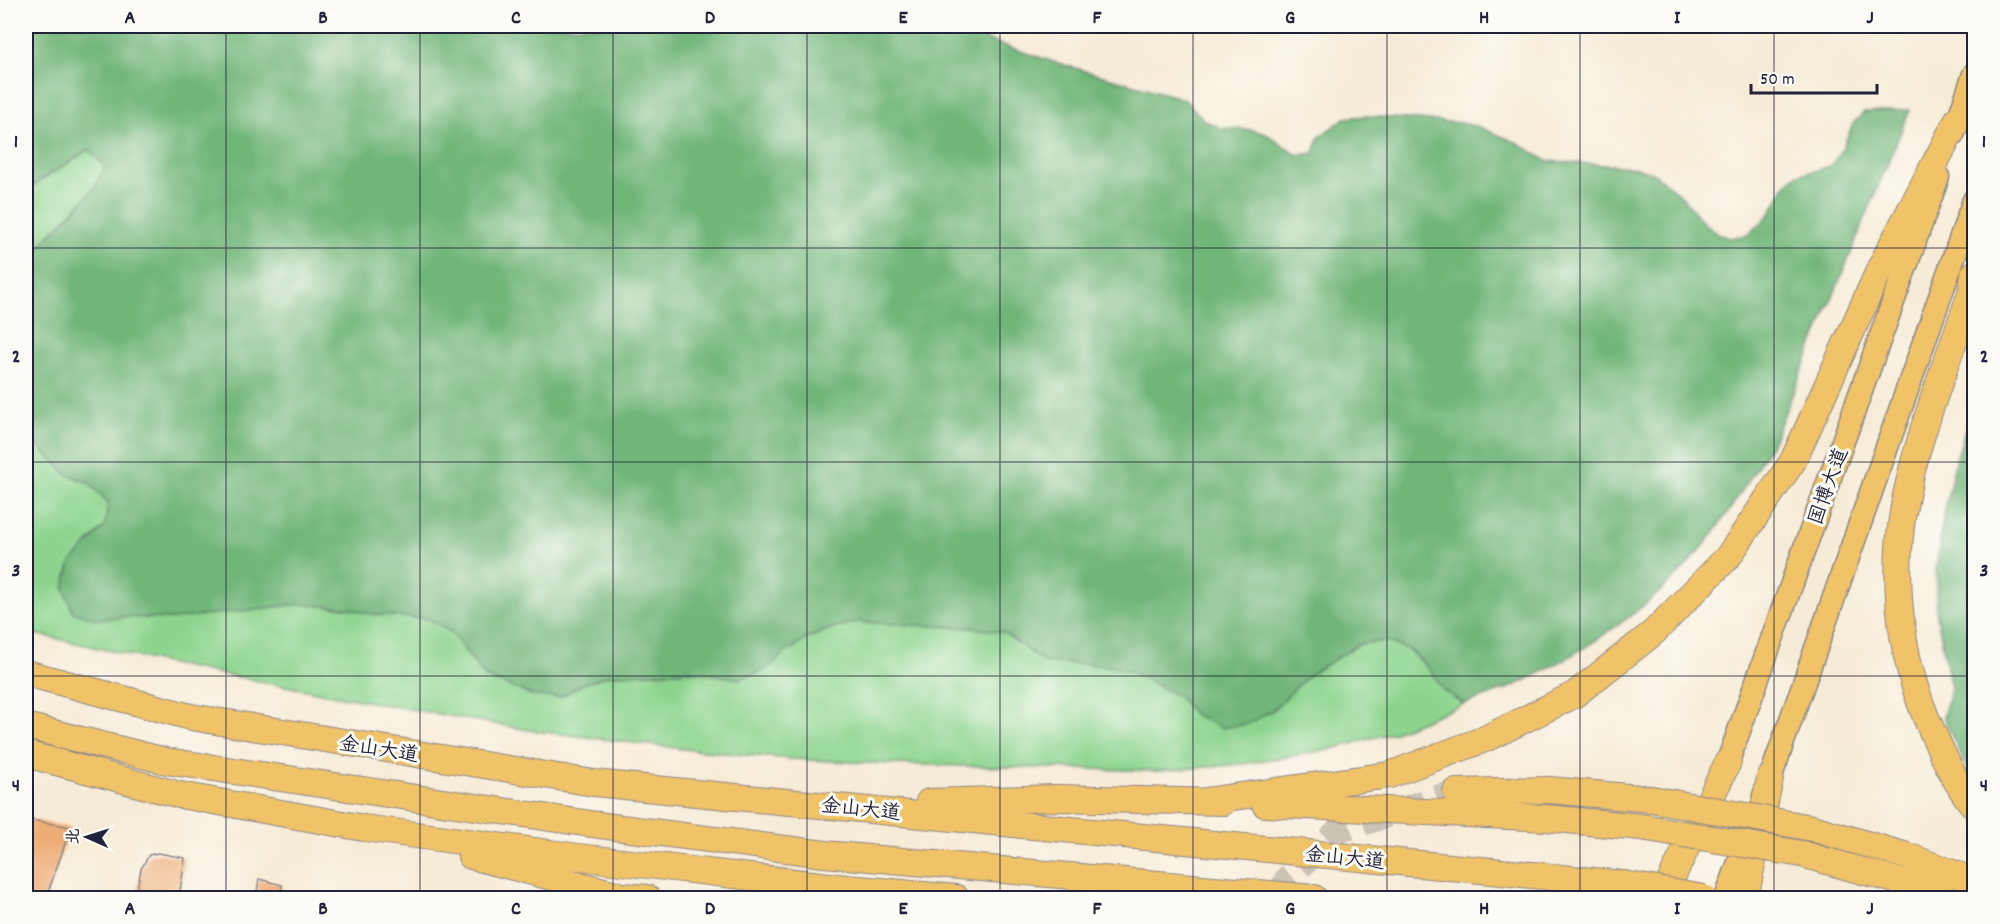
<svg xmlns="http://www.w3.org/2000/svg" width="2000" height="924" font-family="Dekko,'LXGW WenKai TC',sans-serif">
	<rect width="100%" height="100%" fill="#fdfcf7"/>
	<filter id="ink" filterUnits="userSpaceOnUse"><feTurbulence type="fractalNoise" baseFrequency=".0167" numOctaves="2"/><feDisplacementMap in="SourceGraphic" scale="12" xChannelSelector="R" yChannelSelector="G"/><feConvolveMatrix kernelMatrix="1 2 1 2 8 2 1 2 1" color-interpolation-filters="sRGB"/></filter>
	<filter id="wash" filterUnits="userSpaceOnUse"><feTurbulence type="fractalNoise" baseFrequency=".008" numOctaves="4" result="noise"/><feDisplacementMap in="SourceGraphic" scale="24" xChannelSelector="R" yChannelSelector="G"/><feGaussianBlur stdDeviation="1.35" result="paint"/><feColorMatrix in="noise" values="0 0 0 0 0 0 0 0 0 0 0 0 0 0 0 0 0 1.4 0 .05"/><feComposite in="paint" operator="in"/></filter>
	<g filter="url(#wash)">
		<rect width="100%" height="100%" fill="#f6ebd6"/>
		<path fill="#8cd48e" stroke="#577b64" stroke-width="1.5" d="M89,149L105,167L94,189L37,249L26,268V190Z
			M26,434L67,474L89,483L109,502L105,526L87,544L97,619L125,617L173,619L300,604L348,608L371,614L430,619L451,632L485,677L534,695L560,697L583,684L609,675L691,671L715,674L786,652L810,637L832,628L857,622L974,628L1003,632L1044,662L1103,665L1130,671L1179,696L1195,715L1248,724L1273,710L1309,675L1359,644L1385,641L1410,650L1430,670L1444,691L1464,704L1395,732L1328,750L1242,764L1159,771L891,764L791,759L692,750L528,730L337,696L166,663L26,632Z"/>
		<path fill="#71b679" stroke="#4a6c5a" stroke-width="1.5" d="M26,26H945L1054,62L1184,99L1205,121L1221,128L1252,130L1266,134L1298,155L1314,153L1319,137L1345,118L1365,116L1461,123L1479,127L1518,143L1547,161L1622,166L1638,168L1653,173L1682,196L1702,221L1713,231L1729,238L1748,235L1759,225L1770,214L1786,184L1798,174L1814,171L1830,166L1840,154L1853,124L1864,112L1910,110L1774,439C1753,474 1731,510 1706,543C1659,603 1584,653 1516,685C1499,692 1481,698 1464,704L1444,691L1430,670L1410,650L1385,641L1359,644L1309,675L1273,710L1248,724L1222,728L1195,715L1178,696L1130,671L1103,665L1044,662L1003,632L974,628L857,622L832,628L810,637L786,652L765,670L740,679L691,671L609,675L583,684L560,697L534,696L485,677L451,632L429,619L371,614L348,608L300,604L173,619L125,617L97,619L73,612L64,588L71,562L105,526L108,502L89,483L67,474L26,434V268L37,249L94,189L105,167L89,149L26,190Z
			M1974,400V778L1967,768L1943,717L1951,688L1936,611V570L1942,525L1954,467Z"/>
		<g id="blocks">
			<path fill="#eead77" d="M26,819L71,827L46,898H26Z
				M158,853L185,858L179,898H135L141,869L149,855Z
				M259,879L282,885L280,898H256Z"/>
		</g>
	</g>
	<g filter="url(#ink)">
		<use href="#blocks" fill-opacity="0" stroke="#8c8688" stroke-width="1.5"/>
		<g fill="none" stroke-linecap="round" stroke-linejoin="round">
			<path stroke="#ccc3b7" stroke-width="26" stroke-dasharray="26 13" stroke-linecap="butt" d="M1278,898L1288,878L1338,831L1456,792"/>
			<g stroke="#8c8688" stroke-width="25">
				<path id="primary" d="M1953,135L1974,74
					M1722,778L1938,177
					M1764,796L1974,200
					M1726,898L1750,832"/>
			</g>
			<g stroke="#8c8688" stroke-width="28">
				<path id="highway" d="M1974,274L1971,293C1950,354 1925,416 1910,478C1889,561 1896,654 1932,731C1944,757 1956,785 1974,806
					M26,673L191,717L594,783L1623,884
					M26,726L166,761L591,824L825,854L1314,898
					M26,754L180,795L364,828L579,857L837,887L956,898
					M1456,792L1549,790L1651,799
					M1205,801L1389,775L1485,739L1574,695L1653,633L1728,557L1793,461L1882,264L1958,119
					M929,802L1055,798L1223,802
					M1265,804L1546,818L1642,827
					M1812,828L1910,857L1974,881
					M1802,854L1902,882L1945,898
					M471,856L623,896L647,898
					M1662,898L1728,762
					M1745,898L1770,778"/>
			</g>
			<use href="#primary" stroke="#f0c369" stroke-width="22"/>
			<use href="#highway" stroke="#f0c369" stroke-width="26"/>
			<g stroke="#8c8688" stroke-width="28" stroke-linecap="butt">
				<path id="highway-bridge" d="M1651,799L1812,828
					M1642,827L1802,854
					M1623,884L1704,898"/>
			</g>
			<use href="#highway-bridge" stroke="#f0c369" stroke-width="26"/>
		</g>
	</g>
	<path fill="none" stroke="#22223b" stroke-width="1.5" stroke-opacity="0.55" d="M226,26V898M420,26V898M613,26V898M807,26V898M1000,26V898M1193,26V898M1387,26V898M1580,26V898M1774,26V898M26,248H1974M26,462H1974M26,676H1974"/>
	<g text-anchor="middle" stroke-width="6" stroke-linejoin="round" paint-order="stroke">
		<g font-size="20" fill="#22223b" stroke="#fdfcf7">
			<text transform="translate(1827 486) rotate(-70)" y="7">国博大道</text>
			<text transform="translate(379 748) rotate(9)" y="7">金山大道</text>
			<text transform="translate(861 808) rotate(6)" y="7">金山大道</text>
			<text transform="translate(1345 857) rotate(6)" y="7">金山大道</text>
		</g>
	</g>
	<rect width="2000" height="924" fill="none" stroke="#fdfcf7" stroke-width="66"/>
	<g transform="translate(87 837) rotate(273)" stroke="#fdfcf7" stroke-width="4.5" paint-order="stroke">
	<path d="M0-4.5L10 22L0 15L-10 22Z" fill="#22223b"/>
	<text y="-9" font-size="16" font-weight="bold" text-anchor="middle" fill="#22223b">北</text>
	</g>
	<path d="M1751 84v9h126v-9" fill="none" stroke="#22223b" stroke-width="3"/>
	<text x="1760" y="84" font-size="18" fill="#22223b" stroke="#fdfcf7" stroke-width="4.5" paint-order="stroke">50 m</text>
	<rect x="33" y="33" width="1934" height="858" fill="none" stroke="#22223b" stroke-width="2"/>
	<g font-size="20" text-anchor="middle" font-weight="bold" fill="#22223b">
		<text x="130" y="23">A</text>
		<text x="323" y="23">B</text>
		<text x="516" y="23">C</text>
		<text x="710" y="23">D</text>
		<text x="903" y="23">E</text>
		<text x="1097" y="23">F</text>
		<text x="1290" y="23">G</text>
		<text x="1484" y="23">H</text>
		<text x="1677" y="23">I</text>
		<text x="1870" y="23">J</text>
		<text x="16" y="147">1</text>
		<text x="1984" y="147">1</text>
		<text x="16" y="362">2</text>
		<text x="1984" y="362">2</text>
		<text x="16" y="576">3</text>
		<text x="1984" y="576">3</text>
		<text x="16" y="791">4</text>
		<text x="1984" y="791">4</text>
		<text x="130" y="914">A</text>
		<text x="323" y="914">B</text>
		<text x="516" y="914">C</text>
		<text x="710" y="914">D</text>
		<text x="903" y="914">E</text>
		<text x="1097" y="914">F</text>
		<text x="1290" y="914">G</text>
		<text x="1484" y="914">H</text>
		<text x="1677" y="914">I</text>
		<text x="1870" y="914">J</text>
	</g>
</svg>
